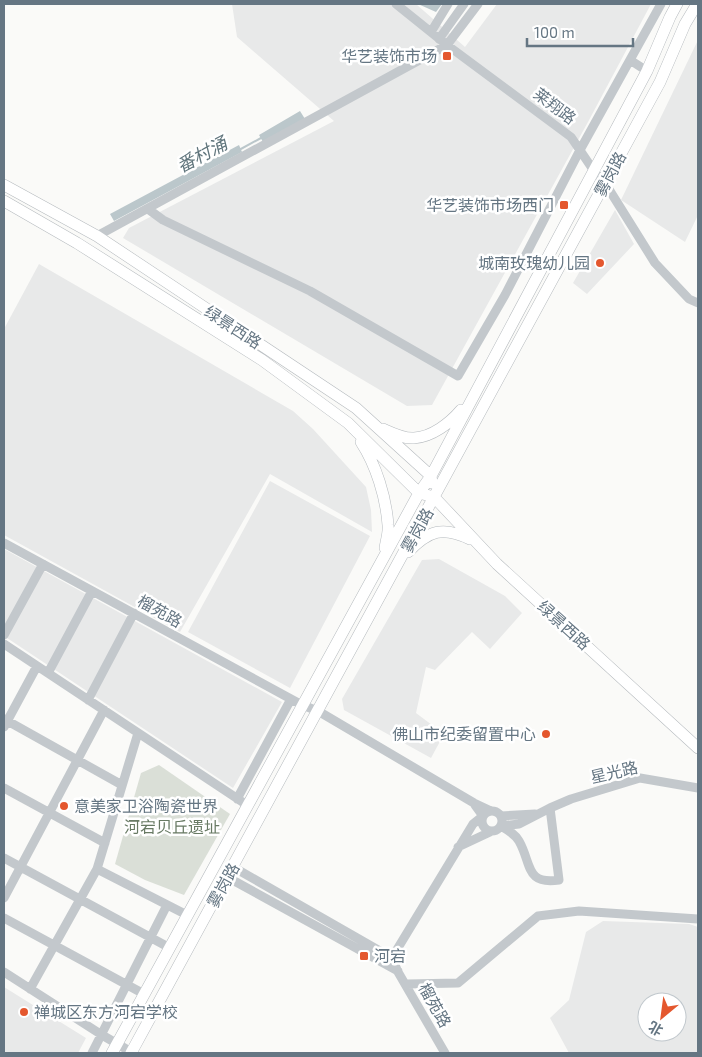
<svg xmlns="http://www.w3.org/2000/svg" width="702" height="1057" font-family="'Exo 2','Noto Sans SC',sans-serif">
	<rect width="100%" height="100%" fill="#fafaf8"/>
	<path fill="#e8e9e9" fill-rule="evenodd" d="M232,4H416L465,47L497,4H651L588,122L432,405L407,406L123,238L129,228L334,121L237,37Z
		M698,40V215L685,242L621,200Z
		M615,210L634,244L587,294L573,283Z
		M39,264L293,411L313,429L366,487L371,510L372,532L270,474L180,632L4,535V329Z
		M270,481L370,536L290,688L188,632Z
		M4,549L282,702L233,788L4,636Z
		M439,559L505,596L522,613L490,649L472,632L435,670L426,667L416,713L444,734L431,758L344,710L342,699L422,560Z
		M603,921L689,924L698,927V1053H569L550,1018L569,1000L586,932ZM647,1002H677V1032H647Z
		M4,987L86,1038L78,1053H4Z"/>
	<path fill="#dadfd7" d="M159,765L230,814L184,895L145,880L115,864L141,773Z"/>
	<path fill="#bbc7cb" d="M418,4H442L436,12Z
		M300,111L305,119L263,142L259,135Z
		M239,145L242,152L114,221L110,214Z"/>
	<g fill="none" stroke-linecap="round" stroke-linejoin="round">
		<path stroke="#bbc7cb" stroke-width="2" d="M239,150L261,138"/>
		<g stroke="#b5babe" stroke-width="12">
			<path id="major" d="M4,185L97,236L356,408L431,476L432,483
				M4,201L77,243L262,360L348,423L419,493L434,497L497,564L698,748
				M383,429C392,433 404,439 414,438C432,437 450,423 461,410
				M361,442C376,465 386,497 388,525C389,532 386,541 385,548
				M408,552C429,530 443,526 470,539
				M112,1053L419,493L431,476L647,71L670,17L677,4
				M131,1053L660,82L685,24L697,4"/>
		</g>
		<path stroke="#c3c8cc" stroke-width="9" d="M396,4L447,45L571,137L594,171L605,183L655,263L689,299L698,303
			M431,32L448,4
			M439,39L464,4
			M630,60L647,71
			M148,209L163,220L310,291L458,376L505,295L580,150L661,4
			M97,236L447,45L478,4
			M4,543L302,705L318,711L474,803L491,811
			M4,635L43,564
			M4,644L247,805
			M48,673L92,591
			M88,700L134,613
			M4,719L122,785
			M4,727L37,666
			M138,733L97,869L187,915
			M4,788L105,843
			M237,799L291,699
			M482 821a10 10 0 1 1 20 0a10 10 0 1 1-20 0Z
			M501,816L535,814
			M501,826L519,824L550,808L571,799L640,778L698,788
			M501,826C508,830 515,834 519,841C532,864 525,885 559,880L550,808
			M458,847L490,832
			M4,858L170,948
			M233,867L392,958L398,972L445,1053
			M227,877L398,971
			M4,898L104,710
			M4,918L144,994
			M390,961L473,824L483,816L475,805
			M4,972L102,1035L133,1053
			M407,984L458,983L538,916L579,911L698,919
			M30,989L97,869
			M92,1053L167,905"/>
		<use href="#major" stroke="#fff" stroke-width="11"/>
	</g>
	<g fill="#e4572e" stroke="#fff" stroke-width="2">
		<rect x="442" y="51" width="10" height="10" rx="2.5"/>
		<rect x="559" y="200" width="10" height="10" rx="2.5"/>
		<circle cx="600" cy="263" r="5"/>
		<circle cx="546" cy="734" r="5"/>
		<circle cx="64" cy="806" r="5"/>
		<rect x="359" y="951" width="10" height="10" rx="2.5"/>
		<circle cx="24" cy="1012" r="5"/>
	</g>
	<g text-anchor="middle" stroke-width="5" stroke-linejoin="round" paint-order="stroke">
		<g font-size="16" fill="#657683" stroke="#fff" text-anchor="end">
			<text x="437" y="62">华艺装饰市场</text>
			<text x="554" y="211">华艺装饰市场西门</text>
			<text x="590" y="269">城南玫瑰幼儿园</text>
			<text x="536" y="740">佛山市纪委留置中心</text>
			<text x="74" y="812" text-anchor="start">意美家卫浴陶瓷世界</text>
			<text x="374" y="962" text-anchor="start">河宕</text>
			<text x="34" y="1018" text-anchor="start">禅城区东方河宕学校</text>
		</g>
		<g font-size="16" fill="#657683" stroke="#fff">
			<text transform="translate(555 106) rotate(37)" y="6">莱翔路</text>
			<text transform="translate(610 174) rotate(-62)" y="6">雾岗路</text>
			<text transform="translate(233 327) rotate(33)" y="6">绿景西路</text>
			<text transform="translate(417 530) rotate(-61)" y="6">雾岗路</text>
			<text transform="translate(160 611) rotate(29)" y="6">榴苑路</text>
			<text transform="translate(564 625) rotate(42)" y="6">绿景西路</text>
			<text transform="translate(614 772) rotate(-13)" y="6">星光路</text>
			<text transform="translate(223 885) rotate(-61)" y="6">雾岗路</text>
			<text transform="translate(435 1005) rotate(61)" y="6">榴苑路</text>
		</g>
		<g font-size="16" fill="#687a64" stroke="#fff">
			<text x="172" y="833">河宕贝丘遗址</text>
		</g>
		<g font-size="18" font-style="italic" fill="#60757c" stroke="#fff">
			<text transform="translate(202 155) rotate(-28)" y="6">番村涌</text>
		</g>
	</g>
	<rect width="702" height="1057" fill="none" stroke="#657683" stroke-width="10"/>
	<g transform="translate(662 1017) rotate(209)"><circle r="24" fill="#ffffff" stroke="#c1c8cd"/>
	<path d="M0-4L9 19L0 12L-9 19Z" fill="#e4572e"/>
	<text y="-8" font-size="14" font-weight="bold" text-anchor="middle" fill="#657683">北</text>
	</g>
	<path d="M527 38v8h106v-8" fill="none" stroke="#657683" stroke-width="2.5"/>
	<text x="534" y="38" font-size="15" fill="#657683" stroke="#ffffff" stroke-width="4" paint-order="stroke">100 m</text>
</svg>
